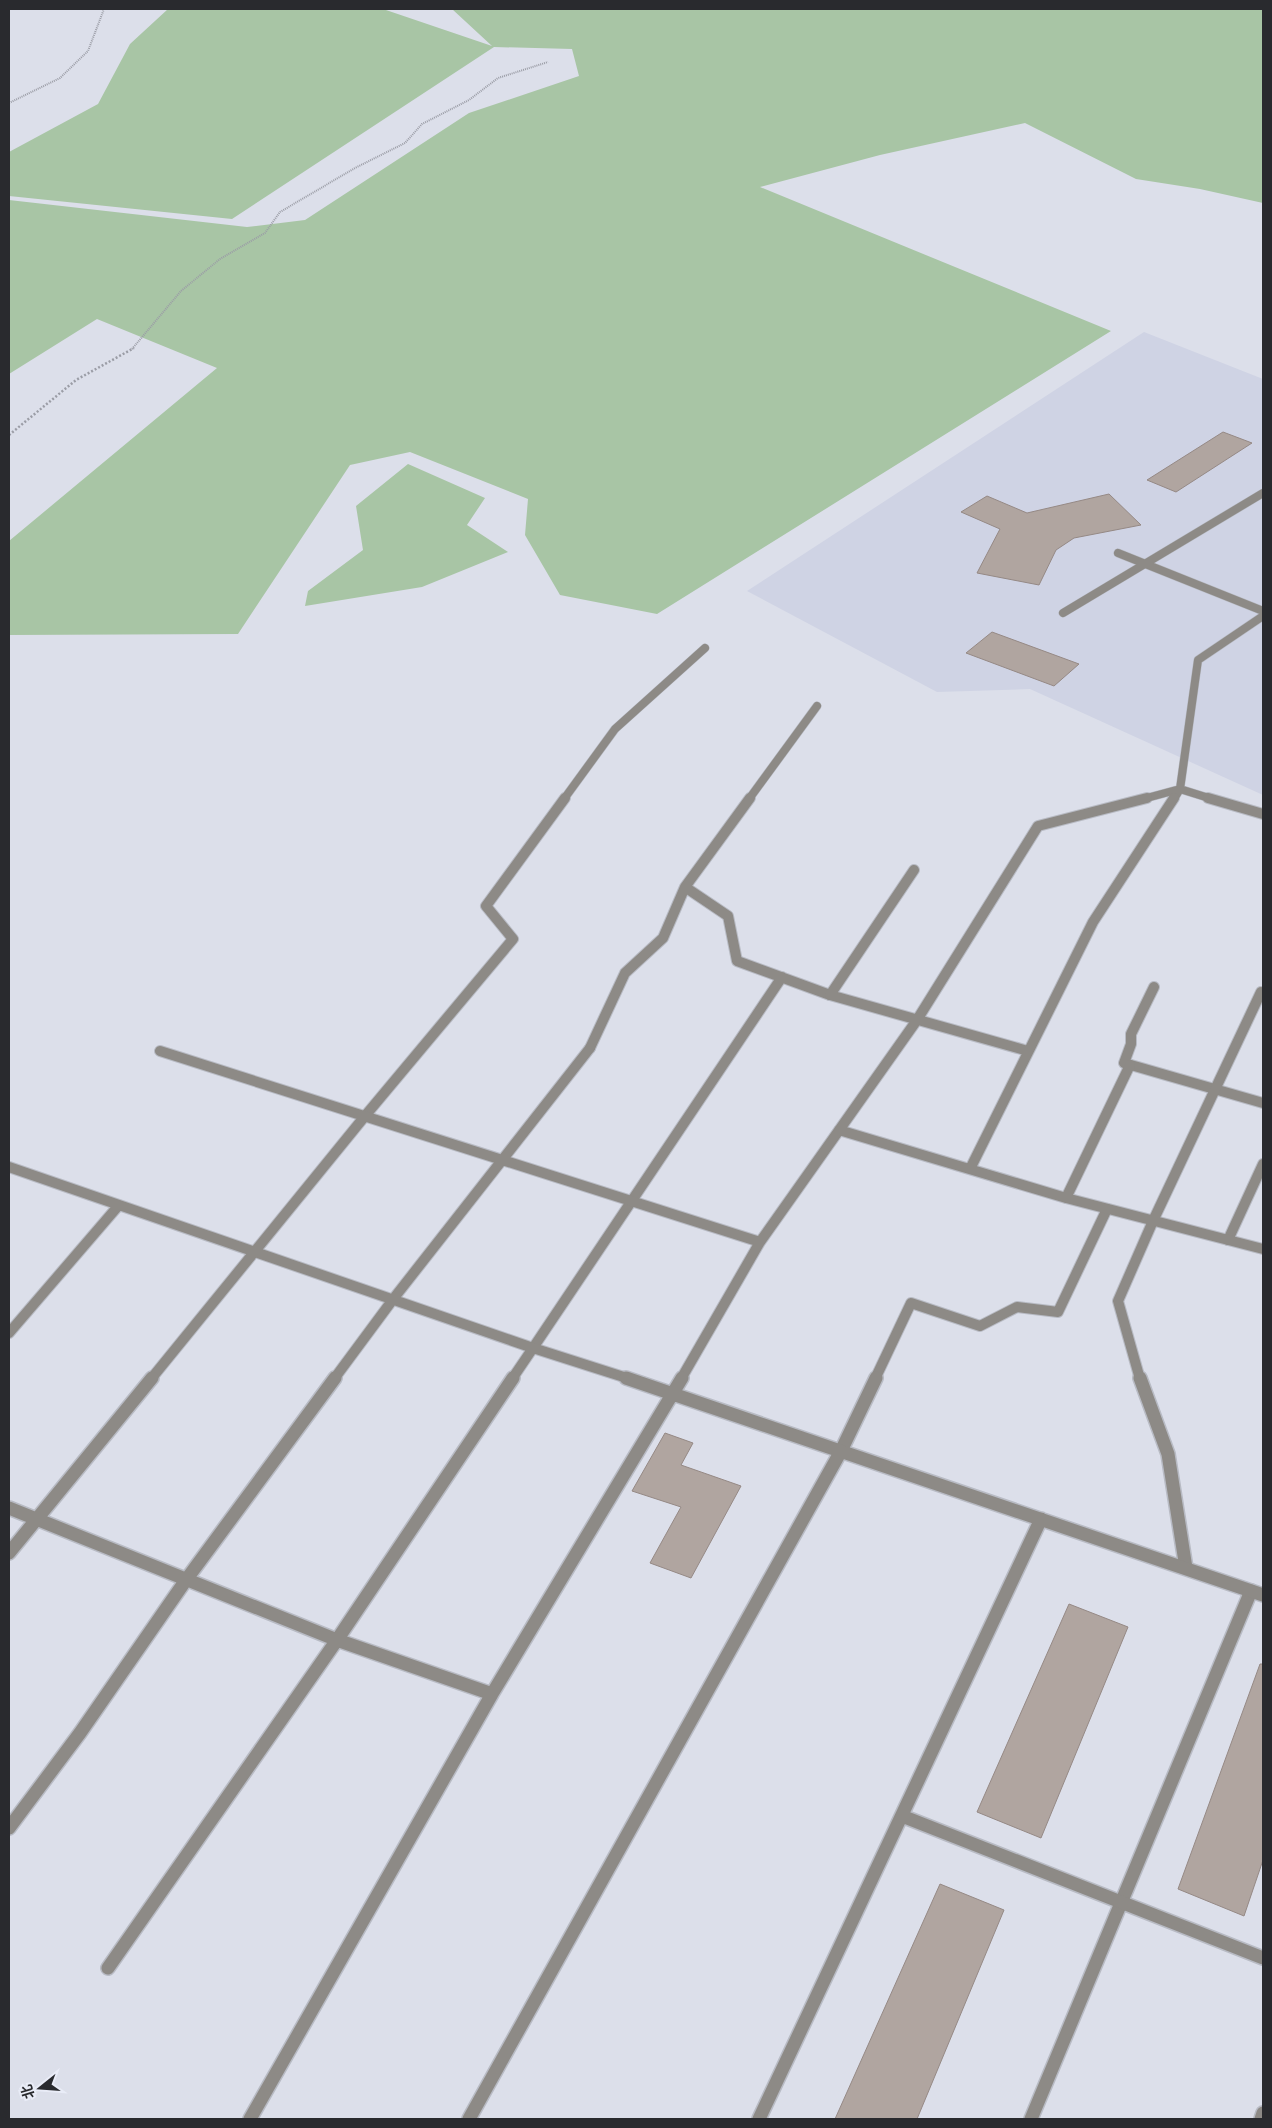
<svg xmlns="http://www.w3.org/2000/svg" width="1272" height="2128" font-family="'Libre Baskerville','Noto Sans SC',serif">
	<rect width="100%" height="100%" fill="#dcdfea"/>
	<path fill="#cfd3e4" d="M1144,332L1263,379V795L1030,689L937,692L747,591Z"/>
	<path fill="#a8c5a5" d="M168,9H383L492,46L452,9H1263V203L1200,189L1136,179L1025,123L880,155L760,187L1111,331L657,614L560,595L525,535L528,499L410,452L350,465L238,634L9,635V541L217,368L97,319L9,374V200L247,227L305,220L469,113L579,76L572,49L494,47L232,219L9,196V152L98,104L130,44Z
		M408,464L485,498L467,525L508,552L422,587L305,606L308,591L363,550L356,506Z"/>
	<path fill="#b0a5a0" stroke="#958985" d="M1223,432L1252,443L1176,492L1147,480Z
		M1109,494L1141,525L1074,538L1056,550L1039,585L977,573L1000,529L961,512L987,496L1027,513Z
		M992,632L1079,664L1054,686L966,653Z
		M665,1433L693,1443L681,1465L741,1486L691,1578L650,1563L681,1507L632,1491Z
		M1069,1604L1128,1627L1041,1838L977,1812Z
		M1260,1664H1263V1860L1244,1916L1178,1889Z
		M940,1884L1004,1910L917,2119H835Z"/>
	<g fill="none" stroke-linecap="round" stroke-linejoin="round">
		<g stroke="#b8bbc4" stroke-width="9">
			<path id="lane-far2" d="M564,799L615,729L705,648
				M749,799L817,706"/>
		</g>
		<g stroke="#b8bbc4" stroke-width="12">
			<path id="lane-far1" d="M750,798L685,887L728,916L737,961L830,995
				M1154,987L1131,1034V1044L1124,1063L1263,1103
				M590,1048L625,973L663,938L685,887
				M365,1116L513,939L486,906L565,798
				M1228,1240L1263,1164
				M533,1348L782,977
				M875,1379L911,1303L980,1326L1017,1307L1058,1312L1107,1209
				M1140,1379L1118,1301L1153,1221"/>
		</g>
		<g stroke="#b8bbc4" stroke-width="16">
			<path id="lane" d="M1140,1378L1168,1454L1186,1568
				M841,1451L876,1378
				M1031,2119L1251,1591"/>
		</g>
		<g stroke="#b8bbc4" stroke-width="9">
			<path id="street-far2" d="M1118,553L1263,611
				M1063,613L1263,493
				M1143,799L1180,789
				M1174,799L1180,789
				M1212,799L1180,789L1198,660L1263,616"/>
		</g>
		<g stroke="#b8bbc4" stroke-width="12">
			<path id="street-far1" d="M1208,798L1263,814
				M914,870L830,995L1028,1051
				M160,1051L760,1242L681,1379
				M839,1130L1066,1198L1263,1249
				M9,1167L533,1348L630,1379
				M970,1169L1093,922L1174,798
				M1066,1198L1130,1065
				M1153,1221L1261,992
				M760,1242L917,1020L1038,826L1147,798
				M9,1333L119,1205
				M151,1379L365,1116
				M334,1379L394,1298L590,1048
				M512,1379L533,1348"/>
		</g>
		<g stroke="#b8bbc4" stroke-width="16">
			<path id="street" d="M626,1378L1263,1595
				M9,1508L337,1640L492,1694
				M9,1553L152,1378
				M902,1816L1263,1958
				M9,1828L80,1733L186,1580L335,1378
				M108,1968L337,1640L513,1378
				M250,2119L492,1694L682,1378
				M469,2119L841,1451
				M759,2119L1041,1519
				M1261,2119L1263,2113"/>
		</g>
		<path stroke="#9b9da6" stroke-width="2" stroke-dasharray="1 1" stroke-linecap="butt" d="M9,103L60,78L88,51L104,9
			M132,349L181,291L220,259L265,233L280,212L355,168L405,143L422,124L469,100L498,78L548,62"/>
		<path stroke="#9b9da6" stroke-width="2.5" stroke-dasharray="2 2" stroke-linecap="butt" d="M9,435L76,380L134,348"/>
		<use href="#lane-far2" stroke="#8d8a86" stroke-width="8"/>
		<use href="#lane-far1" stroke="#8d8a86" stroke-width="10"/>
		<use href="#lane" stroke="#8d8a86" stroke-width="13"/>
		<use href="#street-far2" stroke="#8d8a86" stroke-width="8"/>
		<use href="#street-far1" stroke="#8d8a86" stroke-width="10"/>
		<use href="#street" stroke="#8d8a86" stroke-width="13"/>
	</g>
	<rect width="1272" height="2128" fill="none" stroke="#292a2e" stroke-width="20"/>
	<g transform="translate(40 2088) rotate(253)" stroke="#e9ecf7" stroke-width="4" paint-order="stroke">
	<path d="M0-4L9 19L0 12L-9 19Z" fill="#292a2e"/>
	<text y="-8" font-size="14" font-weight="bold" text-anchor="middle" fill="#292a2e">北</text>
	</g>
</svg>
